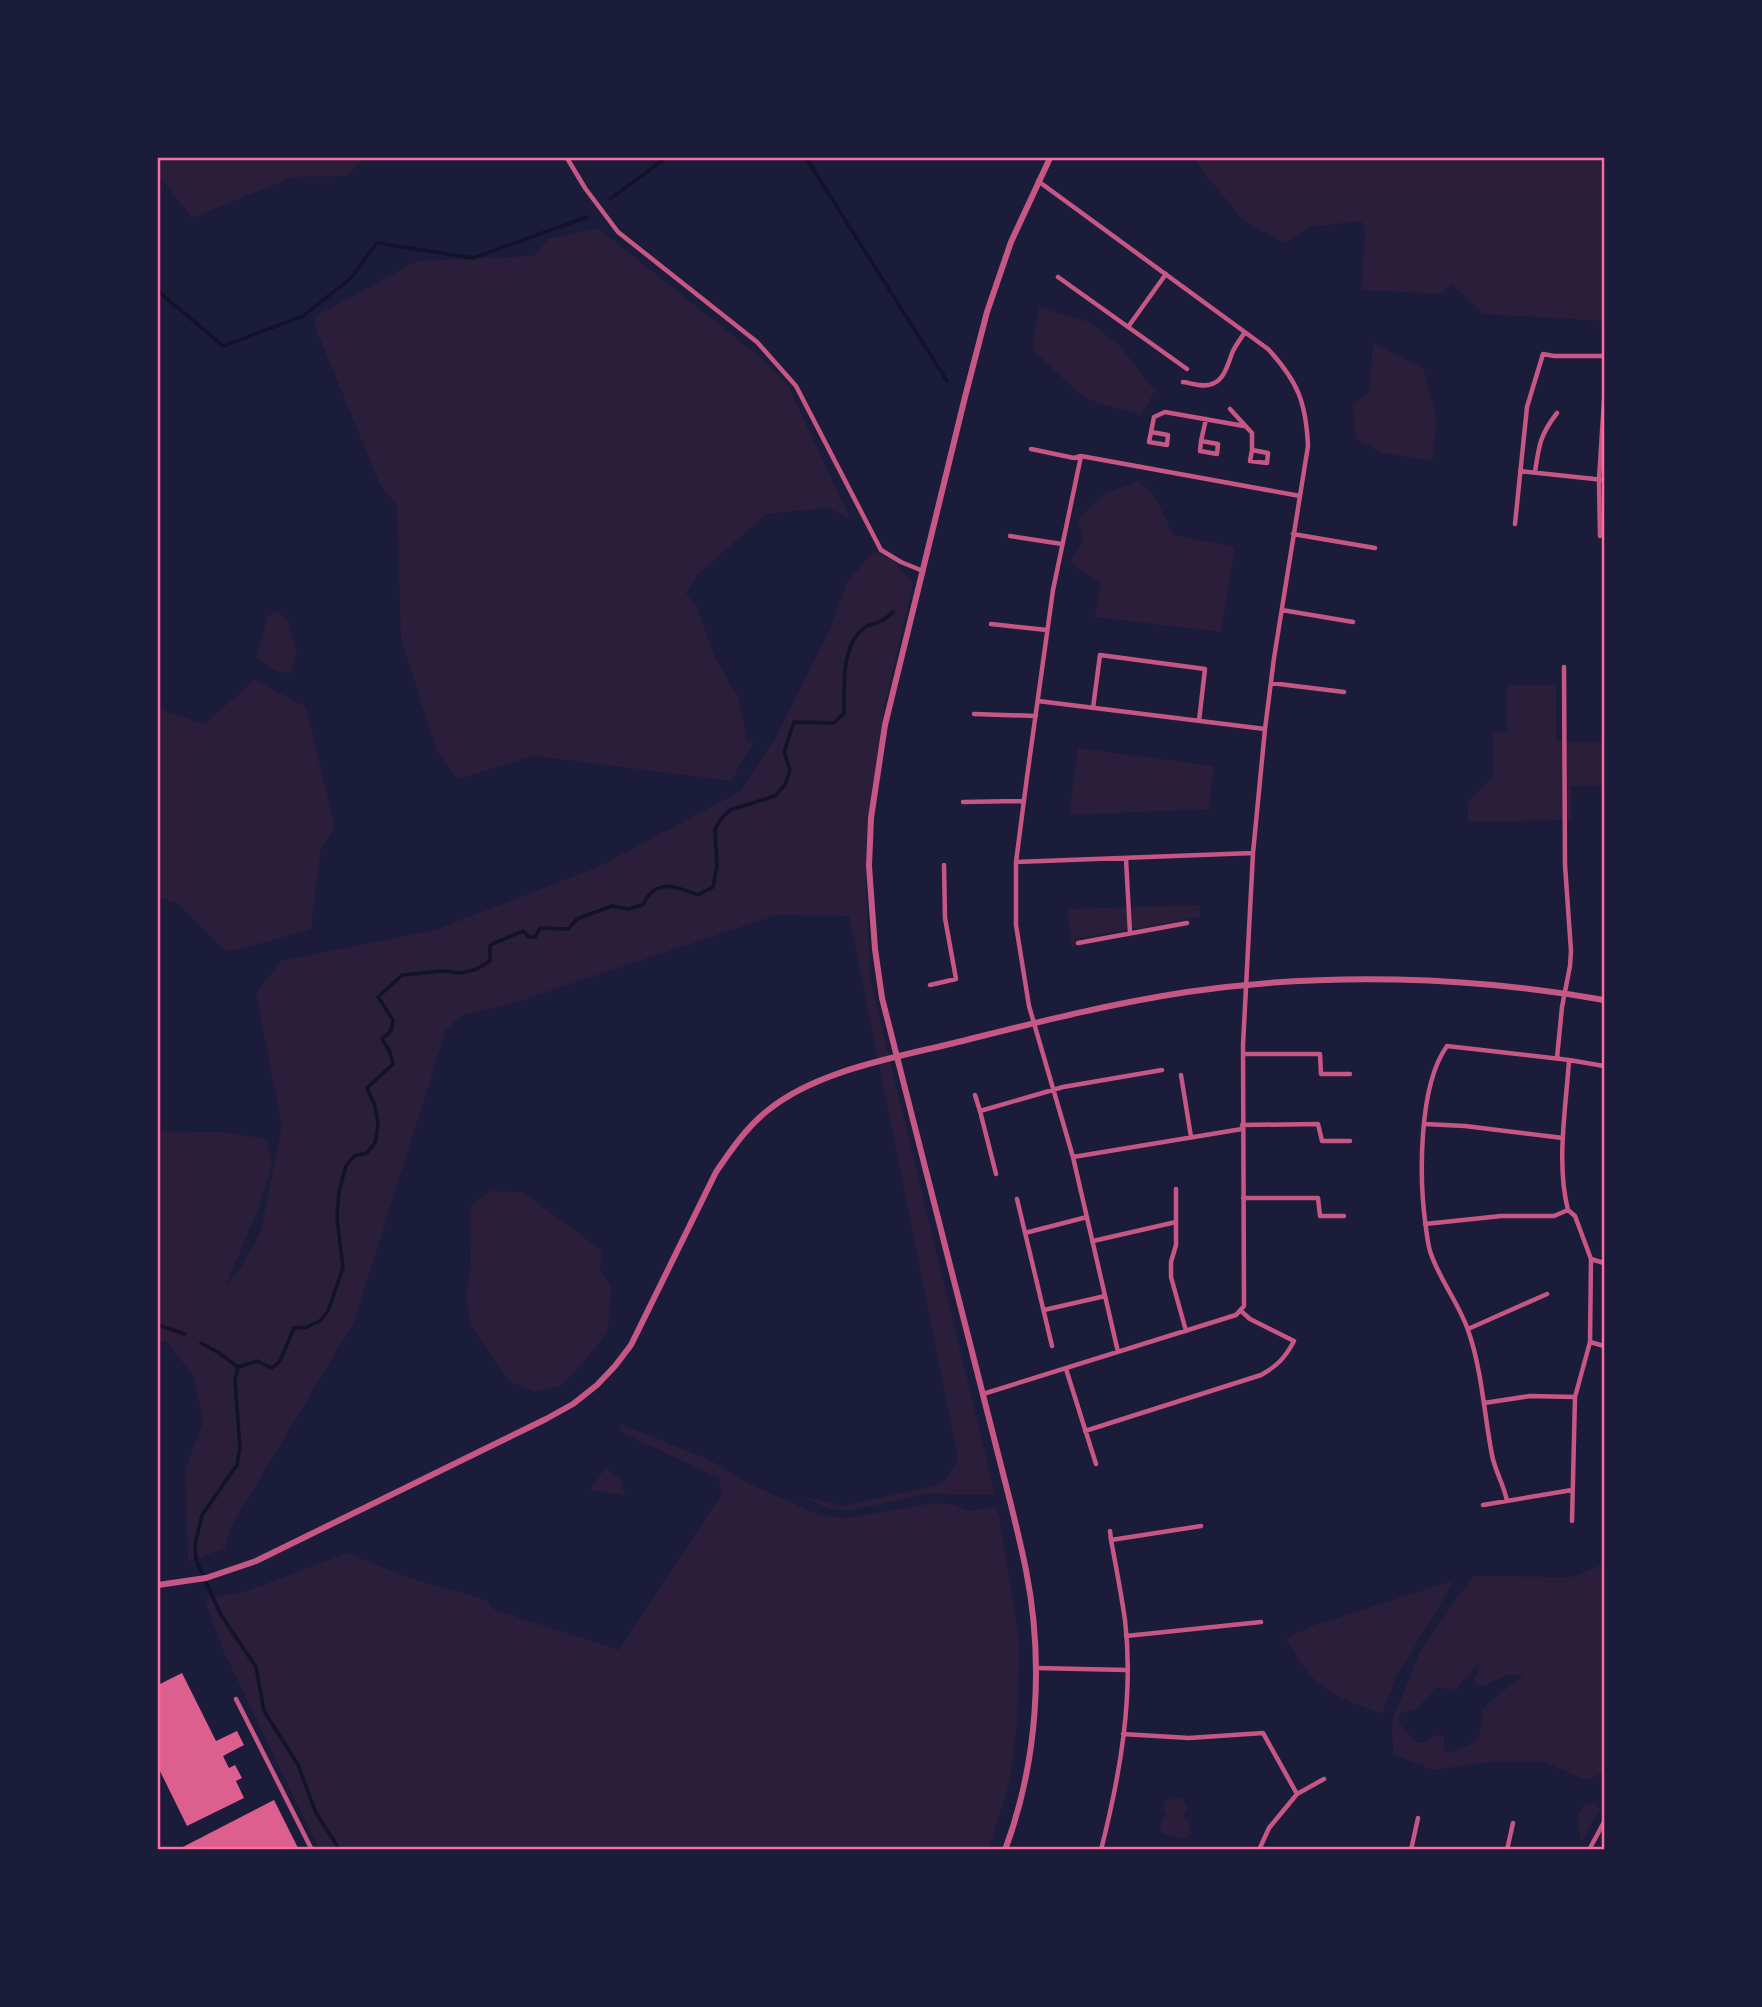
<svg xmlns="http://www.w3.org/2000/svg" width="1762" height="2007" font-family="'Open Sans',sans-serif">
	<rect width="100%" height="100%" fill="#1b1b3a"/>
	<path fill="#2a1e3b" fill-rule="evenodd" d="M161,158H363L347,176L293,177L192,218L158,175V162Z
		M1195,158H1604V321L1483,314L1451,283L1441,294L1361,290L1365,232L1361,221L1310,227L1284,243L1244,221L1202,170Z
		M598,228L762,359L788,386L850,518L828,508L767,514L698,574L686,593L697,608L716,659L739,699L747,741L753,743L731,781L534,756L458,779L437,752L401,639L397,507L379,482L316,329L314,317L417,261L534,256L548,239Z
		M1039,307L1089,322L1121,347L1155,391L1141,415L1095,402L1079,394L1032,349Z
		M1373,343L1423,368L1437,418L1432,461L1382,453L1355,438L1353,404L1369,393Z
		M1139,481L1157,500L1173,535L1235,547L1221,632L1095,617L1101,584L1070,563L1083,539L1078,520L1106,493Z
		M874,551L894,561L913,584L884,708L867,826L866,887L870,978L993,1486V1495H954L935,1493L851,1510L829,1509L802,1496L843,1506L940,1484L951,1472L958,1458L849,916L777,915L508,1005L462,1015L446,1030L354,1322L232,1525L225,1548L188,1562L185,1469L203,1423L194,1377L166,1341H158V1131L222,1132L267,1139L272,1165L258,1209L226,1285L239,1271L261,1231L282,1126L256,994L280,961L435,930L598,867L741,791L778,733L827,636L848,581Z
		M276,611L287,618L297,652L290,673L277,671L256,658L268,616Z
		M255,680L306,707L335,828L321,848L311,930L226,952L177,903L158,897V709L204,724Z
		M1507,685H1556V742H1604V786H1571V820L1468,822V802L1493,776V732L1507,731Z
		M1078,748L1214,766L1209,809L1069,815Z
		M1200,905V917L1075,939L1076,947L1072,948L1067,909Z
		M489,1191L522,1192L603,1251L600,1269L611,1287L610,1309L607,1332L589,1356L560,1386L536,1392L509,1381L471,1326L466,1298L471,1261L470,1208Z
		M620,1424L712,1461L739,1479L819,1515L845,1518L934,1503L951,1504L969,1511L996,1507L1000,1519L1019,1641L1018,1714L1011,1777L989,1849H319L223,1650L204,1599L245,1592L347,1553L413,1579L487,1600L493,1609L619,1650L722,1493L719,1478L629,1436L621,1431Z
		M606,1467L622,1482L625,1496L602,1491H589Z
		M1604,1564V1772L1586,1780L1544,1762H1489L1434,1770L1393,1755L1392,1721L1419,1654L1461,1592L1474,1576L1572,1577ZM1477,1665L1478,1671L1473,1682L1485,1686L1506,1675H1522L1520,1679L1499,1694L1482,1710V1725L1478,1739L1469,1745L1445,1754L1444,1736L1435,1735L1427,1742L1417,1743L1399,1723V1713L1416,1710C1422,1701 1429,1698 1435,1688L1456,1689Z
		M1455,1580L1397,1675L1382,1714C1362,1706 1338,1699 1322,1686C1306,1674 1295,1655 1286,1638L1315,1625Z
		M1175,1798L1182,1799L1188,1807L1185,1813L1181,1816L1190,1822V1833L1187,1838L1178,1839L1162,1833L1160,1829L1162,1819L1167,1813L1163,1809L1164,1801Z
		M1587,1803L1597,1805L1600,1809L1581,1843C1579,1830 1573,1811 1587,1803Z"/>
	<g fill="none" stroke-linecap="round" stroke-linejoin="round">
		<path stroke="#12122b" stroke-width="3.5" d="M806,158L947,381
			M610,199L666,158
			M158,291L223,346L303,316L351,278L377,243L473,258L587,217
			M158,1325L185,1334
			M201,1343L219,1353L238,1367
			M340,1850L316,1813L298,1765L264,1711L256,1667L221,1615L196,1560L195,1545L202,1515L237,1465L240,1448L235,1380L238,1367L257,1361L272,1368L280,1361L294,1328L307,1327L320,1321L328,1311L343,1268L337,1218L339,1191L346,1166L354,1156L367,1153L375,1143L378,1124L375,1106L367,1088L393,1064L390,1052L382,1039L391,1031L393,1020L378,997L402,975L442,971L461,973L477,969L490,961V945L523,931L529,937H535L540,928L568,929L577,919L612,906L628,909L643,905C655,878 676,886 698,895L713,887L717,866L715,829L721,819L730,810L775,796L785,785L790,770L784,752L794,722L834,723L844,713C844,688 841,645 864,628C869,624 874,624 879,622C884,620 889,616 893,612"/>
	</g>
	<path fill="#dd5f8e" d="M182,1673L216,1741L237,1731L244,1745L223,1756L229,1768L235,1765L242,1778L236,1781L244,1798L187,1826L158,1767V1685Z
		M274,1800L299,1850H177Z"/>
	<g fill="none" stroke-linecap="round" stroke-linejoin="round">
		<path stroke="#c65784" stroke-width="4.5" d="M567,158L585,188L618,232L757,342L796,386L881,550L901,562L923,571
			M1058,277L1187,369
			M1128,327L1166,274
			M1183,382C1192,383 1203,388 1212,384C1225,380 1228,363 1233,351C1236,345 1241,338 1245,332
			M1230,409L1252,433V450
			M1151,432L1154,417L1165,412L1244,426
			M1151,432L1168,435L1167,445L1149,442Z
			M1201,441L1218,444L1217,454L1200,451Z
			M1201,441L1206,419
			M1031,449L1074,458L1081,456L1300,496
			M1252,450L1268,453L1267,463L1250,461Z
			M1081,456L1053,590L1027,777L1016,862V925L1029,1006L1073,1157L1118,1352
			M1520,471L1604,480
			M1535,472C1539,445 1540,435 1557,413
			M1515,524L1527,407L1543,354L1554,356H1604
			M1293,534L1375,548
			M1010,536L1062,544
			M1600,536L1599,480L1604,400
			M1282,610L1353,622
			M991,624L1047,630
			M1271,683L1344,692
			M1038,701L1265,729
			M1093,708L1100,655L1205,669L1199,721
			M974,714L1036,716
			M963,802L1024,801
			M1126,859L1130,933
			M1016,862L1253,853
			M1078,943L1187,923
			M930,985L956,979L945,918L944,865
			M1243,1054H1320L1321,1074H1350
			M1557,1058L1562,1007L1570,966L1571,951L1565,865L1564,667
			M1181,1075L1191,1137
			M975,1095L980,1111L1063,1087L1162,1070
			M980,1111L996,1174
			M1425,1124L1465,1126L1563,1138
			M1242,1125L1318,1124L1322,1141H1350
			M1073,1157L1242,1129
			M1176,1189V1245L1171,1262V1277L1186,1331
			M1243,1198H1318L1320,1216H1344
			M1017,1199L1052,1346
			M1568,1210L1575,1216L1591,1259L1590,1342L1575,1397L1572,1521
			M1568,1210C1556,1163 1566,1108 1569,1060
			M1425,1224L1501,1216H1554L1568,1210
			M1025,1233L1087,1217
			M1093,1241L1176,1222
			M1591,1259L1604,1263
			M1044,1310L1105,1296
			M1468,1329L1547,1294
			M1590,1342L1604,1346
			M1066,1369L1096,1464
			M983,1394L1236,1315L1244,1306L1243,1045L1253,853L1265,729L1274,658L1308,446C1306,402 1298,382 1268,349L1038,181
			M1484,1403L1530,1396L1575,1397
			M1085,1431L1261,1375C1277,1366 1285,1358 1294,1341L1250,1319L1241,1311
			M1507,1501C1504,1485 1495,1471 1492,1455C1484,1414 1482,1370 1468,1330C1459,1304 1440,1280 1431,1254C1428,1246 1427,1236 1426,1228C1419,1180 1418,1086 1447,1046L1569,1060L1604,1066
			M1483,1505L1572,1490
			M1110,1531L1111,1540
			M1126,1636L1261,1622
			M1036,1668L1127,1670
			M236,1699L312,1850
			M1123,1734L1189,1738L1263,1733L1297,1794L1269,1828L1259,1850
			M1297,1794L1324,1779
			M1101,1850C1120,1775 1134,1697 1125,1620C1121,1593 1116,1566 1111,1540L1201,1526
			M1411,1850L1418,1818
			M1507,1850L1513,1823
			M1589,1850L1604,1822"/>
		<path stroke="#c65784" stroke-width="6" d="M158,1585L206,1578L256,1561L546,1419L573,1404L597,1385L615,1366L631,1345L716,1172C731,1150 746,1128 767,1111C819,1068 905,1056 970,1039C1042,1021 1114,1003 1187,992C1323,972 1470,976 1604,1000
			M1005,1850C1038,1762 1044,1661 1026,1570C1021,1545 1015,1521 1009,1497L882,998L875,949L869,866L871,818L885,725L965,397L987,312L1011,242L1050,158"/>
	</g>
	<rect width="1762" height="2007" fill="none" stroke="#1b1b3a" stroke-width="318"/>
	<rect x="159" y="159" width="1444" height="1689" fill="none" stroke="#ff6b9d" stroke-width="2.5"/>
</svg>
